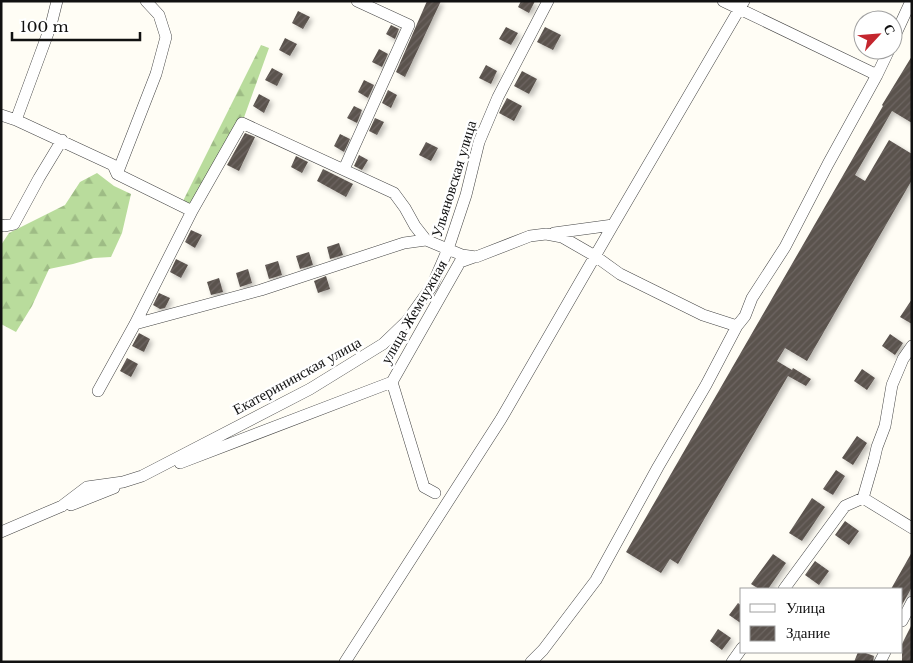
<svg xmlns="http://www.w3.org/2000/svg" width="913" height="663" font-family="'Libre Baskerville',serif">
	<defs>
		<pattern id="forest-firs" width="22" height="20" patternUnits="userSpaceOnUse" patternTransform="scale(1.25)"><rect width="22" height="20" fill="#b9dc9c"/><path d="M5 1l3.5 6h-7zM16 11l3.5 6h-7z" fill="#9ebc85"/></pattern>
		<pattern id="building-hatch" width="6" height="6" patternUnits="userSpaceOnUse" patternTransform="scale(1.25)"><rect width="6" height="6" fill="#5a524d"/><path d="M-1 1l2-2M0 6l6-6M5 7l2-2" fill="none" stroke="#6d6662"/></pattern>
		<filter id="shadow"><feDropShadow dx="3" dy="3" stdDeviation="2.5" flood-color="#0004"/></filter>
	</defs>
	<rect width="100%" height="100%" fill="#fffdf5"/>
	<path fill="url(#forest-firs)" d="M261,45L269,48L242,123L191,207L182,203Z
		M97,173L114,186L131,194L122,233L111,257L94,258L73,264L49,269L32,306L16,332L1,324V245L9,233L65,205L80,182Z"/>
	<path fill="url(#building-hatch)" filter="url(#shadow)" d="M427,1H441L405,77L396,72Z
		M521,1H535L529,13L518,7Z
		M298,11L310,17L303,29L292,23Z
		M391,25L399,29L395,39L386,34Z
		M506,27L518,33L511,45L499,39Z
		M545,27L561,35L553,50L537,42Z
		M285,38L297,44L290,56L279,50Z
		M379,49L388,54L382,67L372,62Z
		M912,56V123L892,111L855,175L865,181L889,140L912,154V180L807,361L785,348L777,361L792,370L793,368L811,379L806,386L788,376L678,564L670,559L661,573L626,552L883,106L882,105Z
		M486,65L497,71L491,84L479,78Z
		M272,68L283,74L277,86L265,80Z
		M522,71L537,79L529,94L514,86Z
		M364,80L374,85L368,98L358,92Z
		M388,90L397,95L391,108L382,103Z
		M259,94L270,100L264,113L253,106Z
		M507,98L522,106L514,121L499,113Z
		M354,106L362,110L357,123L347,118Z
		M375,118L384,122L377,135L369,131Z
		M245,133L255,137L239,171L227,165Z
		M340,134L350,139L344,152L334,146Z
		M426,142L438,148L431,161L419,155Z
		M359,155L368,160L362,170L354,166Z
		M296,156L308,162L302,173L291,167Z
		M323,169L353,184L346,197L317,181Z
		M191,230L202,235L195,248L185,242Z
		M339,243L343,255L330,259L327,247Z
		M309,252L313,265L300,269L296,256Z
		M176,259L188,265L181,278L170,272Z
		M278,261L282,275L269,279L265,265Z
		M248,269L252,283L240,287L236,273Z
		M326,276L330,289L318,293L314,281Z
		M219,278L223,292L211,295L207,282Z
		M159,293L170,298L165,308L160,309L153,305Z
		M912,299V324L900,317Z
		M139,333L150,339L144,352L132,346Z
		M890,334L903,343L895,355L882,346Z
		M127,358L138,364L131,377L120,371Z
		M862,369L875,378L867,390L854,381Z
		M857,436L867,443L853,465L842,458Z
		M836,470L845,476L833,495L823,489Z
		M812,498L825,507L802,541L789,533Z
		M845,521L859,531L849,545L835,535Z
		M912,552V587L902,605V589H891Z
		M773,554L786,563L768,589H759L751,584Z
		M815,561L829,571L819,585L805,575Z
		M738,603L742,606V624L729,615Z
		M912,624V662H902V644Z
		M718,629L731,638L722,650L710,641Z
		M858,652H863L874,656L873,662H854Z"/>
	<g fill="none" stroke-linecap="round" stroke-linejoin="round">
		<g stroke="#444" stroke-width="12">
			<path id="minor" d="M723,1L877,75
				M893,40L911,1
				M1,115L16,120L113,165L117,174L192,211L242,123L394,193L405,208L415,226L426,240L462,255L476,257L530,236L546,234L562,237L595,256L620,274L703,315L737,326
				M16,120L51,25L57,1
				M344,169L409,25L357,1
				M117,174L156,74L166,37L159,15L146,1
				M1,225L4,226L14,224L39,178L62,140
				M554,233L613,225
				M135,324L261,290L404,243L426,240
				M912,346L903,359L892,385L885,426L877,447L874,460L863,498L912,528
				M98,391L135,324L192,211
				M180,463L392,382
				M435,493L424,487L392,382L460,262L474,257
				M71,505L114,488
				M1,532L62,506L87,487L123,482L142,476L310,389L383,344L407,321L432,286L448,249L466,195L479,142L498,97L548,1
				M784,589L845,506L863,498
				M902,621L912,602
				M345,662L501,419L613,225L744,1
				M531,662L543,650L596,580L658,467L706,385L737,326L745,316L752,298L785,247L828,164L877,75L889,50
				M732,662L742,648
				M880,662L885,652"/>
		</g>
		<use href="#minor" stroke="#fff" stroke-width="11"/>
	</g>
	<g text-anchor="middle" stroke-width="5" stroke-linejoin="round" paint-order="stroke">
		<g font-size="15" fill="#111" stroke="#fff">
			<text transform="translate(454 179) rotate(-73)" y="5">Ульяновская улица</text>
			<text transform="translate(414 312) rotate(-60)" y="5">улица Жемчужная</text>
			<text transform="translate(297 376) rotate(-29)" y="5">Екатерининская улица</text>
		</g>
	</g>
	<rect width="913" height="663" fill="none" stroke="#111111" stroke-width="5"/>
	<rect x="740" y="588" width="162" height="65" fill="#ffffff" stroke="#a0a0a0"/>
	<rect x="750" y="604" width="25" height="8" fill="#ffffff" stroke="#a0a0a0"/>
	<text x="786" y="613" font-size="15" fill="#111111">Улица</text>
	<rect x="750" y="626" width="25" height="15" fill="url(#building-hatch)" stroke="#a0a0a0"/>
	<text x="786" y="638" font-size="15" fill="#111111">Здание</text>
	<g transform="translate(878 35) rotate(64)"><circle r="24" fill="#ffffff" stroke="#a0a0a0"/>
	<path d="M0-4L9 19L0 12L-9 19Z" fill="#c4262e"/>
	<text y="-8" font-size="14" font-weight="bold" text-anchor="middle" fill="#111111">С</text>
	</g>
	<path d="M12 32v8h128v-8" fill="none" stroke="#111111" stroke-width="2.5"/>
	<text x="20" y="32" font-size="15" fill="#111111" stroke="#ffffff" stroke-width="4" paint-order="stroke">100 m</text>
</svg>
